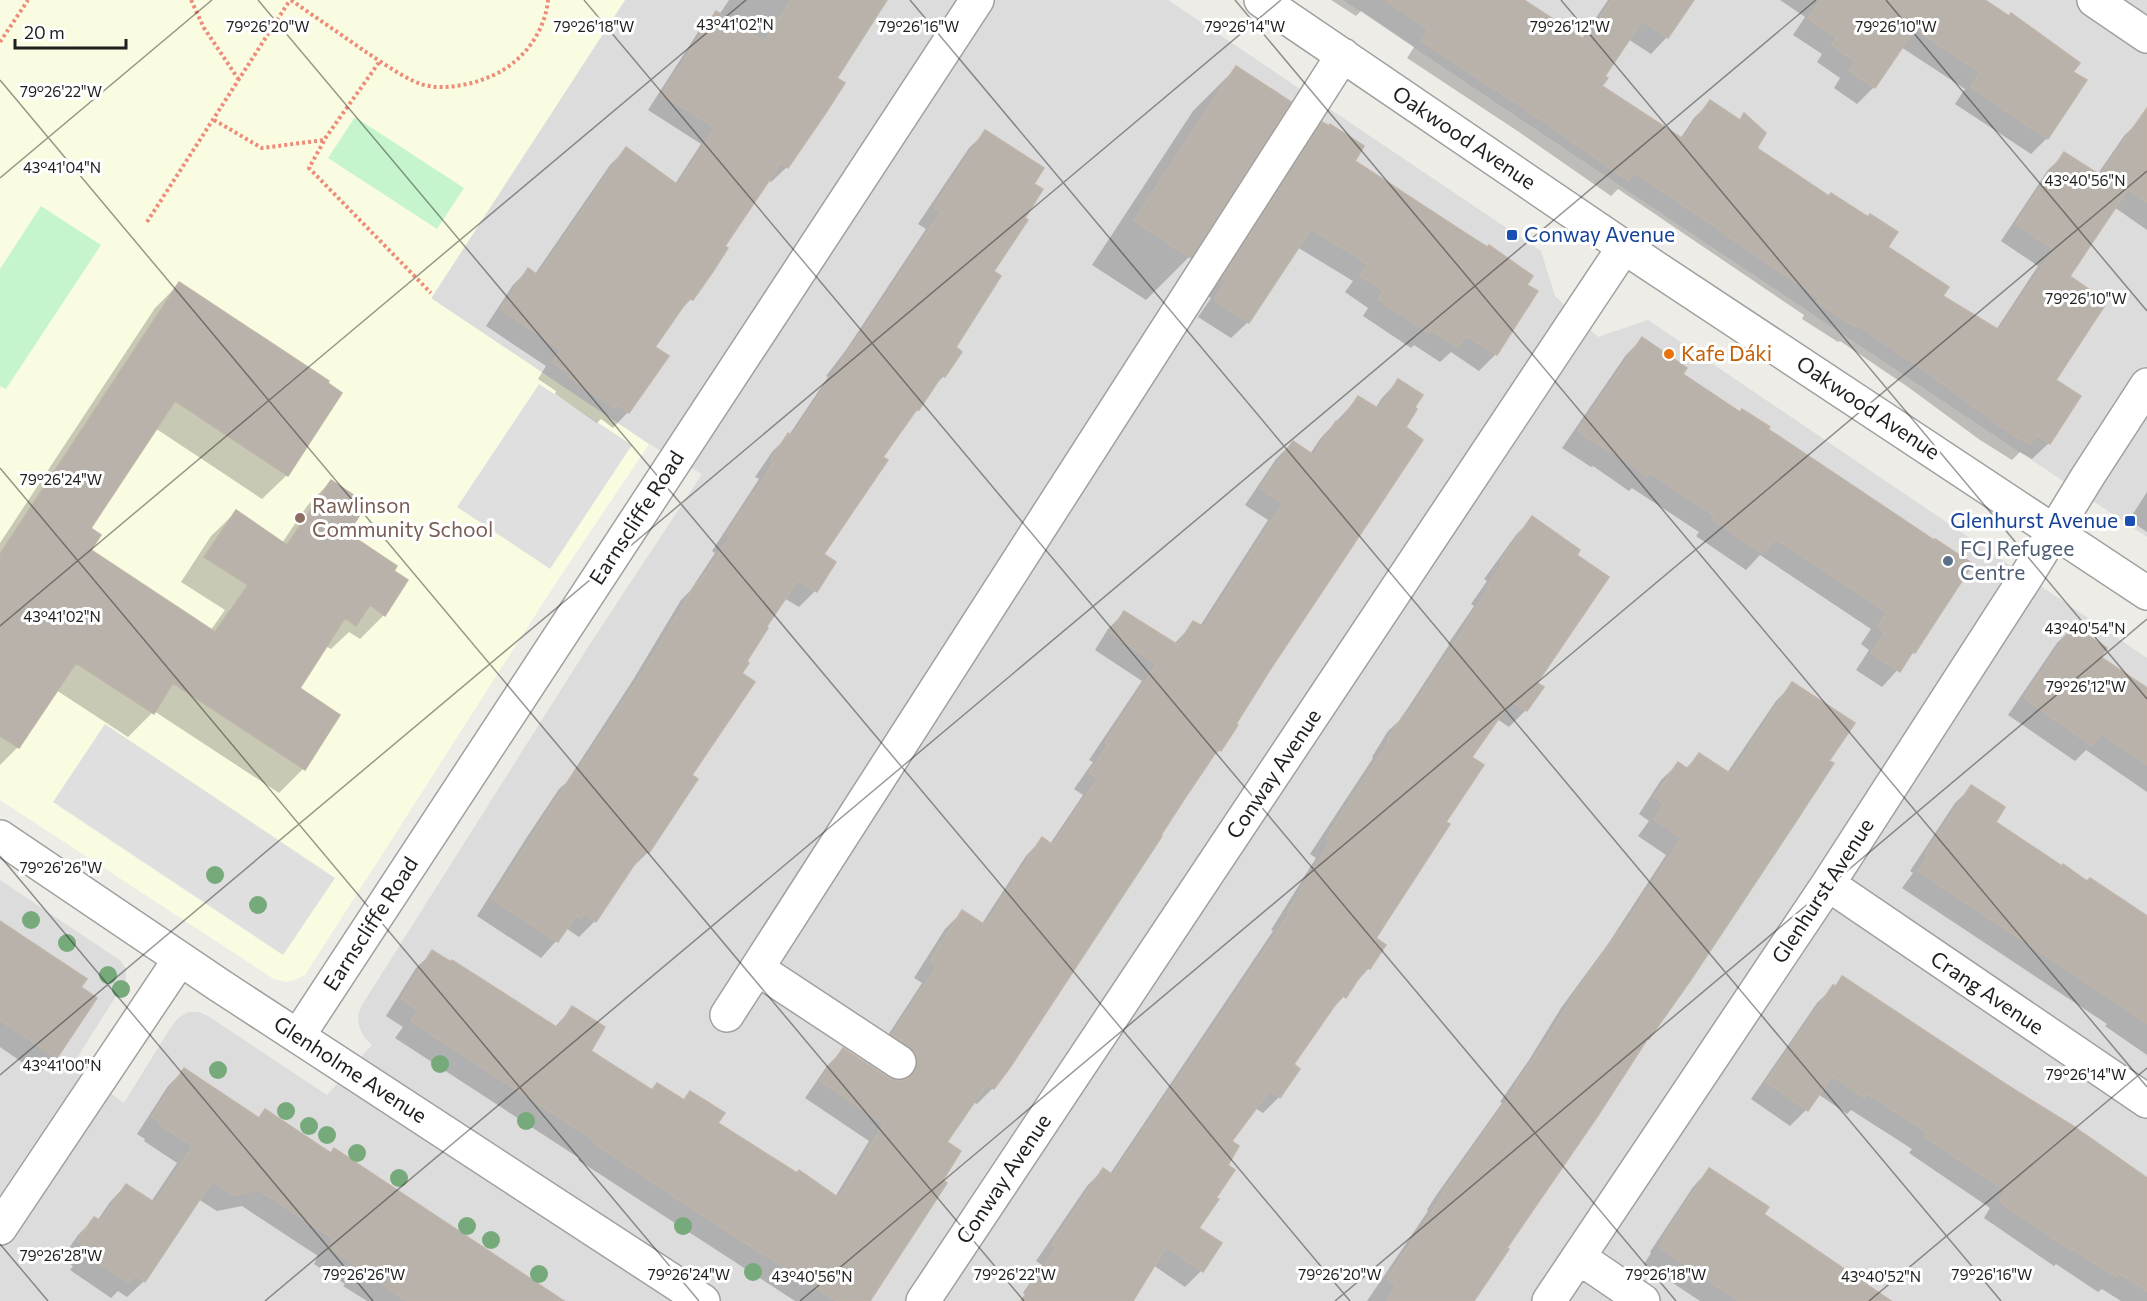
<svg xmlns="http://www.w3.org/2000/svg" width="2147" height="1301" font-family="Commissioner,sans-serif">
	<rect width="100%" height="100%" fill="#eeece6"/>
	<path fill="#dcdcdc" d="M625,0H1168L1541,251L1555,296L1598,337L1648,320L2147,658V1301H0V880L121,961L126,969V980L121,988L72,1066L124,1103L169,1030L178,1018L188,1012H199L208,1016L327,1095L372,1045L364,1037L359,1026L358,1015L362,1005L588,647L702,474L649,444L431,299Z
		M1343,0H2147V537L1634,195Z"/>
	<path fill="#fafce1" d="M0,0H625L431,298L649,444L550,592L305,975L295,980L286,982L274,979L0,800Z"/>
	<path fill="#c6f5cd" d="M355,117L464,188L437,229L328,158Z
		M41,206L101,245L6,389L0,386V269Z"/>
	<path fill="#dfdfdf" d="M539,384L632,445L550,569L457,507Z
		M105,724L335,878L283,955L53,802Z"/>
	<path fill="#0003" d="M729,0H885L835,78L787,167L771,182L768,180L723,246L726,248L691,299L676,315L653,347L628,412L613,428L601,419L597,423L555,394L556,391L538,379L546,366L486,326L513,285L528,270L535,274L610,165L626,149L675,184L701,144L648,110L700,29L716,13L719,15Z
		M1331,0H1522L1581,40L1608,0H1673L1667,37L1651,54L1628,39L1603,76L1600,87L1680,139L1694,118L1710,102L1739,121L1744,115L1755,148L1886,247L1941,296L1996,330L2038,266L2001,241L2048,170L2065,154L2097,175L2124,136L2141,119L2147,123V230L2114,207L2067,277L2054,381L2049,443L2032,459L2020,452L2012,460L1980,440L1908,387L1840,341L1838,342L1802,319L1804,315L1618,189L1611,196L1519,132L1407,58L1414,47L1361,11L1356,16Z
		M1780,0H1985L2010,16L2071,72L2047,138L2031,154L1955,104L1965,89L1901,47L1874,87L1857,104L1834,88L1840,78L1817,62L1822,54L1793,35L1805,17Z
		M1236,68L1189,257L1146,300L1092,265L1193,111Z
		M1322,124L1353,161L1536,292L1496,354L1479,371L1451,352L1440,362L1414,345L1411,348L1363,316L1368,308L1345,292L1353,281L1297,247L1248,322L1231,338L1198,317L1211,298L1207,295L1306,140Z
		M986,132L1032,184L992,272L954,347L944,376L930,390L881,457L822,554L834,562L815,591L799,607L784,598L745,662L690,775L696,779L648,852L631,869L595,921L579,937L567,929L541,958L477,916L527,837L559,789L566,783L633,680L681,600L690,591L715,553L712,551L759,479L755,477L772,452L789,435L828,377L826,376L846,350L926,229L918,224L969,148Z
		M179,284L287,475L262,499L155,428L89,529L88,551L210,631L225,610L181,582L211,536L236,512L282,543L307,506L331,481L346,534L392,572L384,615L360,639L349,632L331,649L325,646L297,689L303,769L279,793L154,711L128,737L56,690L18,747L0,765V543L155,308Z
		M1642,339L1681,375L1934,542L1971,564L1914,652L1882,687L1856,670L1869,650L1861,644L1871,629L1760,555L1746,570L1696,536L1699,532L1632,488L1629,491L1593,466L1591,467L1562,448L1626,355Z
		M1398,381L1267,673L1220,750L1208,761L993,1088L977,1104L973,1102L945,1143L869,1301H795L578,1160L579,1158L395,1038L403,1027L386,1016L416,968L433,952L554,1028L572,1008L589,1052L650,1091L657,1085L682,1101L690,1093L716,1124L835,1197L869,1141L805,1098L827,1066L843,1050L889,1079L901,1082L899,1070L877,1052L922,983L914,978L945,929L962,912L981,925L1026,856L1042,839L1050,844L1083,795L1074,789L1093,762L1089,760L1142,681L1095,650L1108,629L1124,613L1174,644L1194,623L1200,626L1268,520L1245,505L1276,459L1293,442L1310,454L1320,439L1358,398L1375,409L1382,398Z
		M2147,492V532L2129,520Z
		M1532,518L1535,683L1542,687L1526,710L1509,727L1497,719L1470,758L1444,822L1374,939L1369,968L1329,1013L1292,1065L1279,1097L1263,1113L1255,1108L1230,1142L1225,1165L1197,1228L1220,1244L1201,1271L1185,1287L1153,1265L1117,1301H1036L1023,1293L1042,1265L1036,1261L1087,1186L1103,1170L1110,1174L1273,931L1271,930L1316,858L1310,854L1373,758L1372,757L1388,731L1400,720L1449,645L1448,644L1474,606L1471,604L1487,581L1484,579L1516,535Z
		M2073,627L2099,657L2147,690V792L2086,750L2075,761L2008,715L2057,643Z
		M1793,684L1648,1038L1505,1249L1472,1301H1367L1428,1211L1427,1210L1435,1197L1502,1103L1500,1102L1529,1060L1561,1008L1608,944L1666,855L1638,836L1649,821L1639,814L1661,780L1678,764L1685,769L1699,755L1727,773L1776,701Z
		M1972,787L1994,822L2087,883L2147,917V1055L2105,1026L2107,1024L1902,888L1913,873L1910,871L1955,803Z
		M0,923L79,987L95,998L56,1057L39,1074L0,1047Z
		M1843,978L2147,1180V1301H2121L2102,1289L2098,1292L2056,1264L2054,1266L1984,1218L1990,1208L1909,1153L1912,1149L1851,1110L1847,1114L1818,1094L1806,1110L1790,1126L1751,1099L1817,1003Z
		M184,1070L257,1119L265,1111L562,1301H367L343,1286L345,1284L314,1264L318,1256L242,1206L217,1211L198,1199L144,1281L127,1297L118,1291L111,1298L70,1270L73,1266L62,1258L78,1235L94,1219L97,1221L110,1202L126,1185L151,1202L177,1163L144,1141L145,1139L137,1134L168,1086Z
		M1709,1170L1762,1215L1889,1301H1700L1644,1264L1651,1253L1650,1252L1693,1187Z"/>
	<path fill="#b8b2ab" stroke="#bfb4a9" stroke-width="1.5" d="M791,0H887L837,78L845,83L825,114L788,168L779,162L777,169L725,246L728,248L714,270L693,300L689,298L655,347L669,356L629,413L616,404L614,408L569,377L571,375L552,362L561,350L501,309L528,268L538,275L626,147L678,185L715,128L662,94L716,11L764,42Z
		M1386,0H1524L1585,40L1612,0H1694L1668,38L1642,21L1605,76L1608,78L1602,86L1683,139L1710,100L1740,120L1744,113L1766,133L1757,148L1829,196L1831,193L1868,217L1870,214L1898,232L1888,247L1949,287L1943,296L1999,330L2054,249L2016,224L2064,152L2100,175L2147,108V202L2128,189L2070,276L2107,302L2056,380L2081,396L2050,444L2036,435L2030,445L1997,424L1924,370L1857,325L1856,327L1817,302L1819,298L1634,172L1628,181L1536,116L1422,41L1429,30Z
		M1821,0H1985L2009,16L2011,13L2080,63L2073,72L2087,80L2048,139L1971,87L1980,72L1915,29L1875,88L1849,71L1855,61L1832,45L1837,37L1808,18Z
		M1236,66L1291,102L1191,258L1134,221Z
		M1322,122L1329,126L1330,124L1364,146L1355,161L1459,229L1487,247L1489,245L1533,276L1527,285L1538,291L1497,355L1466,335L1458,347L1431,330L1429,333L1378,299L1384,291L1360,275L1368,264L1311,229L1249,323L1214,300L1226,281L1222,278Z
		M985,130L1044,168L1034,184L1043,189L1025,218L1028,220L994,271L1001,276L956,347L962,352L945,377L942,375L919,410L917,409L883,457L888,460L824,554L836,562L817,592L798,580L767,626L768,628L747,661L749,663L742,673L755,682L692,775L698,779L649,853L644,850L596,922L583,913L580,918L576,915L558,942L492,899L543,819L575,771L577,772L649,662L697,582L699,583L731,536L727,534L774,462L771,460L788,433L792,436L843,360L842,359L862,332L941,212L934,207Z
		M179,282L329,381L328,383L342,393L288,476L175,401L91,528L101,535L91,550L215,632L248,585L204,557L236,510L287,545L331,480L367,504L348,533L397,566L394,571L408,580L385,616L370,605L356,626L345,618L300,688L340,715L305,770L173,683L154,714L76,663L19,748L0,736V554Z
		M1642,337L1687,368L1683,374L1740,412L1742,409L1770,427L1768,429L1934,540L1935,539L1973,564L1915,653L1913,651L1900,672L1871,653L1885,633L1877,627L1887,612L1775,538L1763,554L1712,519L1714,515L1649,472L1647,476L1610,450L1609,452L1578,431Z
		M1398,379L1423,395L1415,407L1417,409L1406,427L1423,440L1268,673L1236,724L1238,725L1221,751L1218,749L1185,798L1161,835L1162,836L1011,1066L994,1089L987,1084L947,1142L961,1151L943,1180L947,1183L870,1301H837L713,1222L593,1143L595,1141L528,1097L411,1021L418,1010L401,999L432,950L451,962L452,960L558,1028L572,1006L605,1027L591,1051L652,1090L657,1083L684,1100L690,1091L725,1113L718,1123L797,1173L799,1170L839,1198L884,1124L820,1081L843,1048L889,1078L898,1081L907,1079L915,1072L918,1063L915,1053L909,1046L892,1035L937,966L930,961L962,910L985,925L1042,837L1053,845L1098,778L1089,773L1108,745L1105,743L1157,664L1110,633L1124,611L1178,645L1193,621L1204,627L1283,503L1260,488L1293,441L1314,455L1336,421L1340,423L1358,396L1379,409Z
		M1532,516L1580,550L1577,555L1609,577L1537,683L1544,687L1527,711L1511,701L1472,757L1484,765L1446,822L1450,824L1376,938L1386,945L1370,969L1366,967L1346,998L1342,995L1294,1064L1300,1069L1280,1098L1270,1090L1232,1141L1239,1146L1228,1165L1235,1170L1216,1198L1219,1199L1199,1228L1222,1243L1203,1272L1166,1247L1133,1301H1021L1057,1248L1052,1244L1103,1168L1113,1175L1289,914L1287,913L1331,841L1326,838L1389,741L1387,740L1405,713L1407,715L1465,628L1463,627L1489,589L1487,587L1502,564L1500,562Z
		M2073,625L2107,648L2101,657L2147,688V765L2102,734L2101,736L2099,735L2092,746L2024,698Z
		M1792,682L1855,723L1829,761L1834,763L1789,832L1690,981L1649,1039L1648,1038L1599,1114L1507,1248L1509,1249L1474,1301H1387L1397,1286L1387,1279L1444,1194L1442,1193L1517,1086L1515,1085L1545,1042L1577,990L1619,931L1620,932L1682,838L1654,819L1664,804L1654,797L1678,762L1688,769L1699,753L1731,774Z
		M1971,785L2005,807L1996,822L2062,866L2063,864L2087,881L2090,878L2147,916V1023L1918,871L1928,856L1925,854Z
		M0,921L87,979L81,987L97,998L57,1058L0,1020Z
		M1842,976L2007,1085L2073,1126L2147,1178V1291L2119,1273L2116,1277L2073,1249L2072,1251L1999,1201L2006,1191L1924,1136L1927,1132L1868,1094L1865,1098L1832,1076L1808,1111L1766,1082L1833,985L1836,986Z
		M184,1068L259,1118L265,1109L331,1153L334,1148L564,1301H407L329,1247L334,1239L259,1190L234,1195L212,1181L145,1282L135,1275L129,1283L85,1253L88,1249L77,1241L94,1217L101,1221L126,1184L155,1203L193,1146L159,1124L160,1122L152,1117Z
		M1709,1168L1769,1207L1764,1214L1891,1301H1739L1660,1247L1667,1236L1665,1235Z"/>
	<g fill="none" stroke-linecap="round" stroke-linejoin="round">
		<g stroke="#a0a0a0" stroke-width="36">
			<path id="minor" d="M1261,0L1624,247L2147,593
				M2094,0L2147,36
				M0,837L219,985L703,1301
				M1828,884L2147,1101
				M758,969L899,1062
				M727,1015L1343,55
				M298,1036L977,0
				M0,1228L180,959
				M1580,1258L1643,1301
				M923,1301L1624,247
				M1549,1301L1828,884L2026,577L2088,476L2147,385"/>
		</g>
		<path stroke="#ed8c78" stroke-width="4" stroke-dasharray="3 3" stroke-linecap="butt" d="M191,0L204,28L239,80
			M291,0C315,17 339,33 363,50C380,61 399,75 418,83C445,94 492,81 513,63C532,48 546,24 548,0
			M0,42L28,0
			M214,120L262,148L324,140L380,61
			M324,141L309,168L431,293
			M147,222L290,0"/>
		<use href="#minor" stroke="#fff" stroke-width="33"/>
	</g>
	<g fill="#77aa7b">
		<circle cx="215" cy="875" r="9"/>
		<circle cx="258" cy="905" r="9"/>
		<circle cx="31" cy="920" r="9"/>
		<circle cx="67" cy="943" r="9"/>
		<circle cx="108" cy="975" r="9"/>
		<circle cx="121" cy="989" r="9"/>
		<circle cx="440" cy="1064" r="9"/>
		<circle cx="218" cy="1070" r="9"/>
		<circle cx="286" cy="1111" r="9"/>
		<circle cx="526" cy="1121" r="9"/>
		<circle cx="309" cy="1126" r="9"/>
		<circle cx="327" cy="1135" r="9"/>
		<circle cx="357" cy="1153" r="9"/>
		<circle cx="399" cy="1178" r="9"/>
		<circle cx="467" cy="1226" r="9"/>
		<circle cx="683" cy="1226" r="9"/>
		<circle cx="491" cy="1240" r="9"/>
		<circle cx="753" cy="1272" r="9"/>
		<circle cx="539" cy="1274" r="9"/>
	</g>
	<path fill="none" stroke="#1f1f1f" stroke-width="1.5" stroke-opacity="0.45" d="M258,0L1350,1301M584,0L1676,1301M910,0L2001,1301M1235,0L2147,1087M1561,0L2147,699M1886,0L2147,311M0,80L1024,1301M0,178L212,0M0,468L699,1301M0,626L746,0M0,856L373,1301M0,1075L1281,0M0,1244L48,1301M265,1301L1816,0M800,1301L2147,171M1335,1301L2147,619M1869,1301L2147,1068"/>
	<g fill="#1a4fb4" stroke="#fff" stroke-width="2">
		<rect x="1506" y="229" width="12" height="12" rx="3"/>
		<rect x="2124" y="515" width="12" height="12" rx="3"/>
	</g>
	<circle fill="#e8710a" stroke="#fff" stroke-width="2" cx="1669" cy="354" r="6"/>
	<circle fill="#8d6e63" stroke="#fff" stroke-width="2" cx="300" cy="518" r="6"/>
	<circle fill="#5c6f8a" stroke="#fff" stroke-width="2" cx="1948" cy="561" r="6"/>
	<g text-anchor="middle" stroke-width="6" stroke-linejoin="round" paint-order="stroke">
		<g font-size="21" fill="#1f1f1f" stroke="#fff">
			<text transform="translate(1464 138) rotate(34)" y="7">Oakwood Avenue</text>
			<text transform="translate(1868 408) rotate(34)" y="7">Oakwood Avenue</text>
			<text transform="translate(637 518) rotate(-57)" y="7">Earnscliffe Road</text>
			<text transform="translate(1274 774) rotate(-56)" y="7">Conway Avenue</text>
			<text transform="translate(1823 891) rotate(-57)" y="7">Glenhurst Avenue</text>
			<text transform="translate(371 924) rotate(-57)" y="7">Earnscliffe Road</text>
			<text transform="translate(1987 993) rotate(34)" y="7">Crang Avenue</text>
			<text transform="translate(350 1070) rotate(33)" y="7">Glenholme Avenue</text>
			<text transform="translate(1004 1179) rotate(-56)" y="7">Conway Avenue</text>
		</g>
		<g font-size="21" fill="#164399" stroke="#fff" text-anchor="start">
			<text x="1524" y="242">Conway Avenue</text>
			<text x="2118" y="528" text-anchor="end">Glenhurst Avenue</text>
		</g>
		<g font-size="21" fill="#c56008" stroke="#fff" text-anchor="start">
			<text x="1681" y="361">Kafe Dáki</text>
		</g>
		<g font-size="21" fill="#785e54" stroke="#fff" text-anchor="start">
			<text x="312" y="513">Rawlinson<tspan x="312" dy="24">Community School</tspan></text>
		</g>
		<g font-size="21" fill="#4e5e75" stroke="#fff" text-anchor="start">
			<text x="1960" y="556">FCJ Refugee<tspan x="1960" dy="24">Centre</tspan></text>
		</g>
	</g>
	<g font-size="15" text-anchor="middle" fill="#1f1f1f" stroke="#fff" stroke-width="6" stroke-linejoin="round" paint-order="stroke">
		<text x="735" y="30">43°41'02"N</text>
		<text x="268" y="32">79°26'20"W</text>
		<text x="594" y="32">79°26'18"W</text>
		<text x="919" y="32">79°26'16"W</text>
		<text x="1245" y="32">79°26'14"W</text>
		<text x="1570" y="32">79°26'12"W</text>
		<text x="1896" y="32">79°26'10"W</text>
		<text x="61" y="97">79°26'22"W</text>
		<text x="62" y="173">43°41'04"N</text>
		<text x="2085" y="186">43°40'56"N</text>
		<text x="2086" y="304">79°26'10"W</text>
		<text x="61" y="485">79°26'24"W</text>
		<text x="62" y="622">43°41'02"N</text>
		<text x="2085" y="634">43°40'54"N</text>
		<text x="2086" y="692">79°26'12"W</text>
		<text x="61" y="873">79°26'26"W</text>
		<text x="62" y="1071">43°41'00"N</text>
		<text x="2086" y="1080">79°26'14"W</text>
		<text x="61" y="1261">79°26'28"W</text>
		<text x="364" y="1280">79°26'26"W</text>
		<text x="689" y="1280">79°26'24"W</text>
		<text x="1015" y="1280">79°26'22"W</text>
		<text x="1340" y="1280">79°26'20"W</text>
		<text x="1666" y="1280">79°26'18"W</text>
		<text x="1992" y="1280">79°26'16"W</text>
		<text x="812" y="1282">43°40'56"N</text>
		<text x="1881" y="1282">43°40'52"N</text>
	</g>
	<path d="M15 39v9h111v-9" fill="none" stroke="#1f1f1f" stroke-width="3"/>
	<text x="24" y="39" font-size="18" fill="#1f1f1f" stroke="#ffffff" stroke-width="4.5" paint-order="stroke">20 m</text>
</svg>
